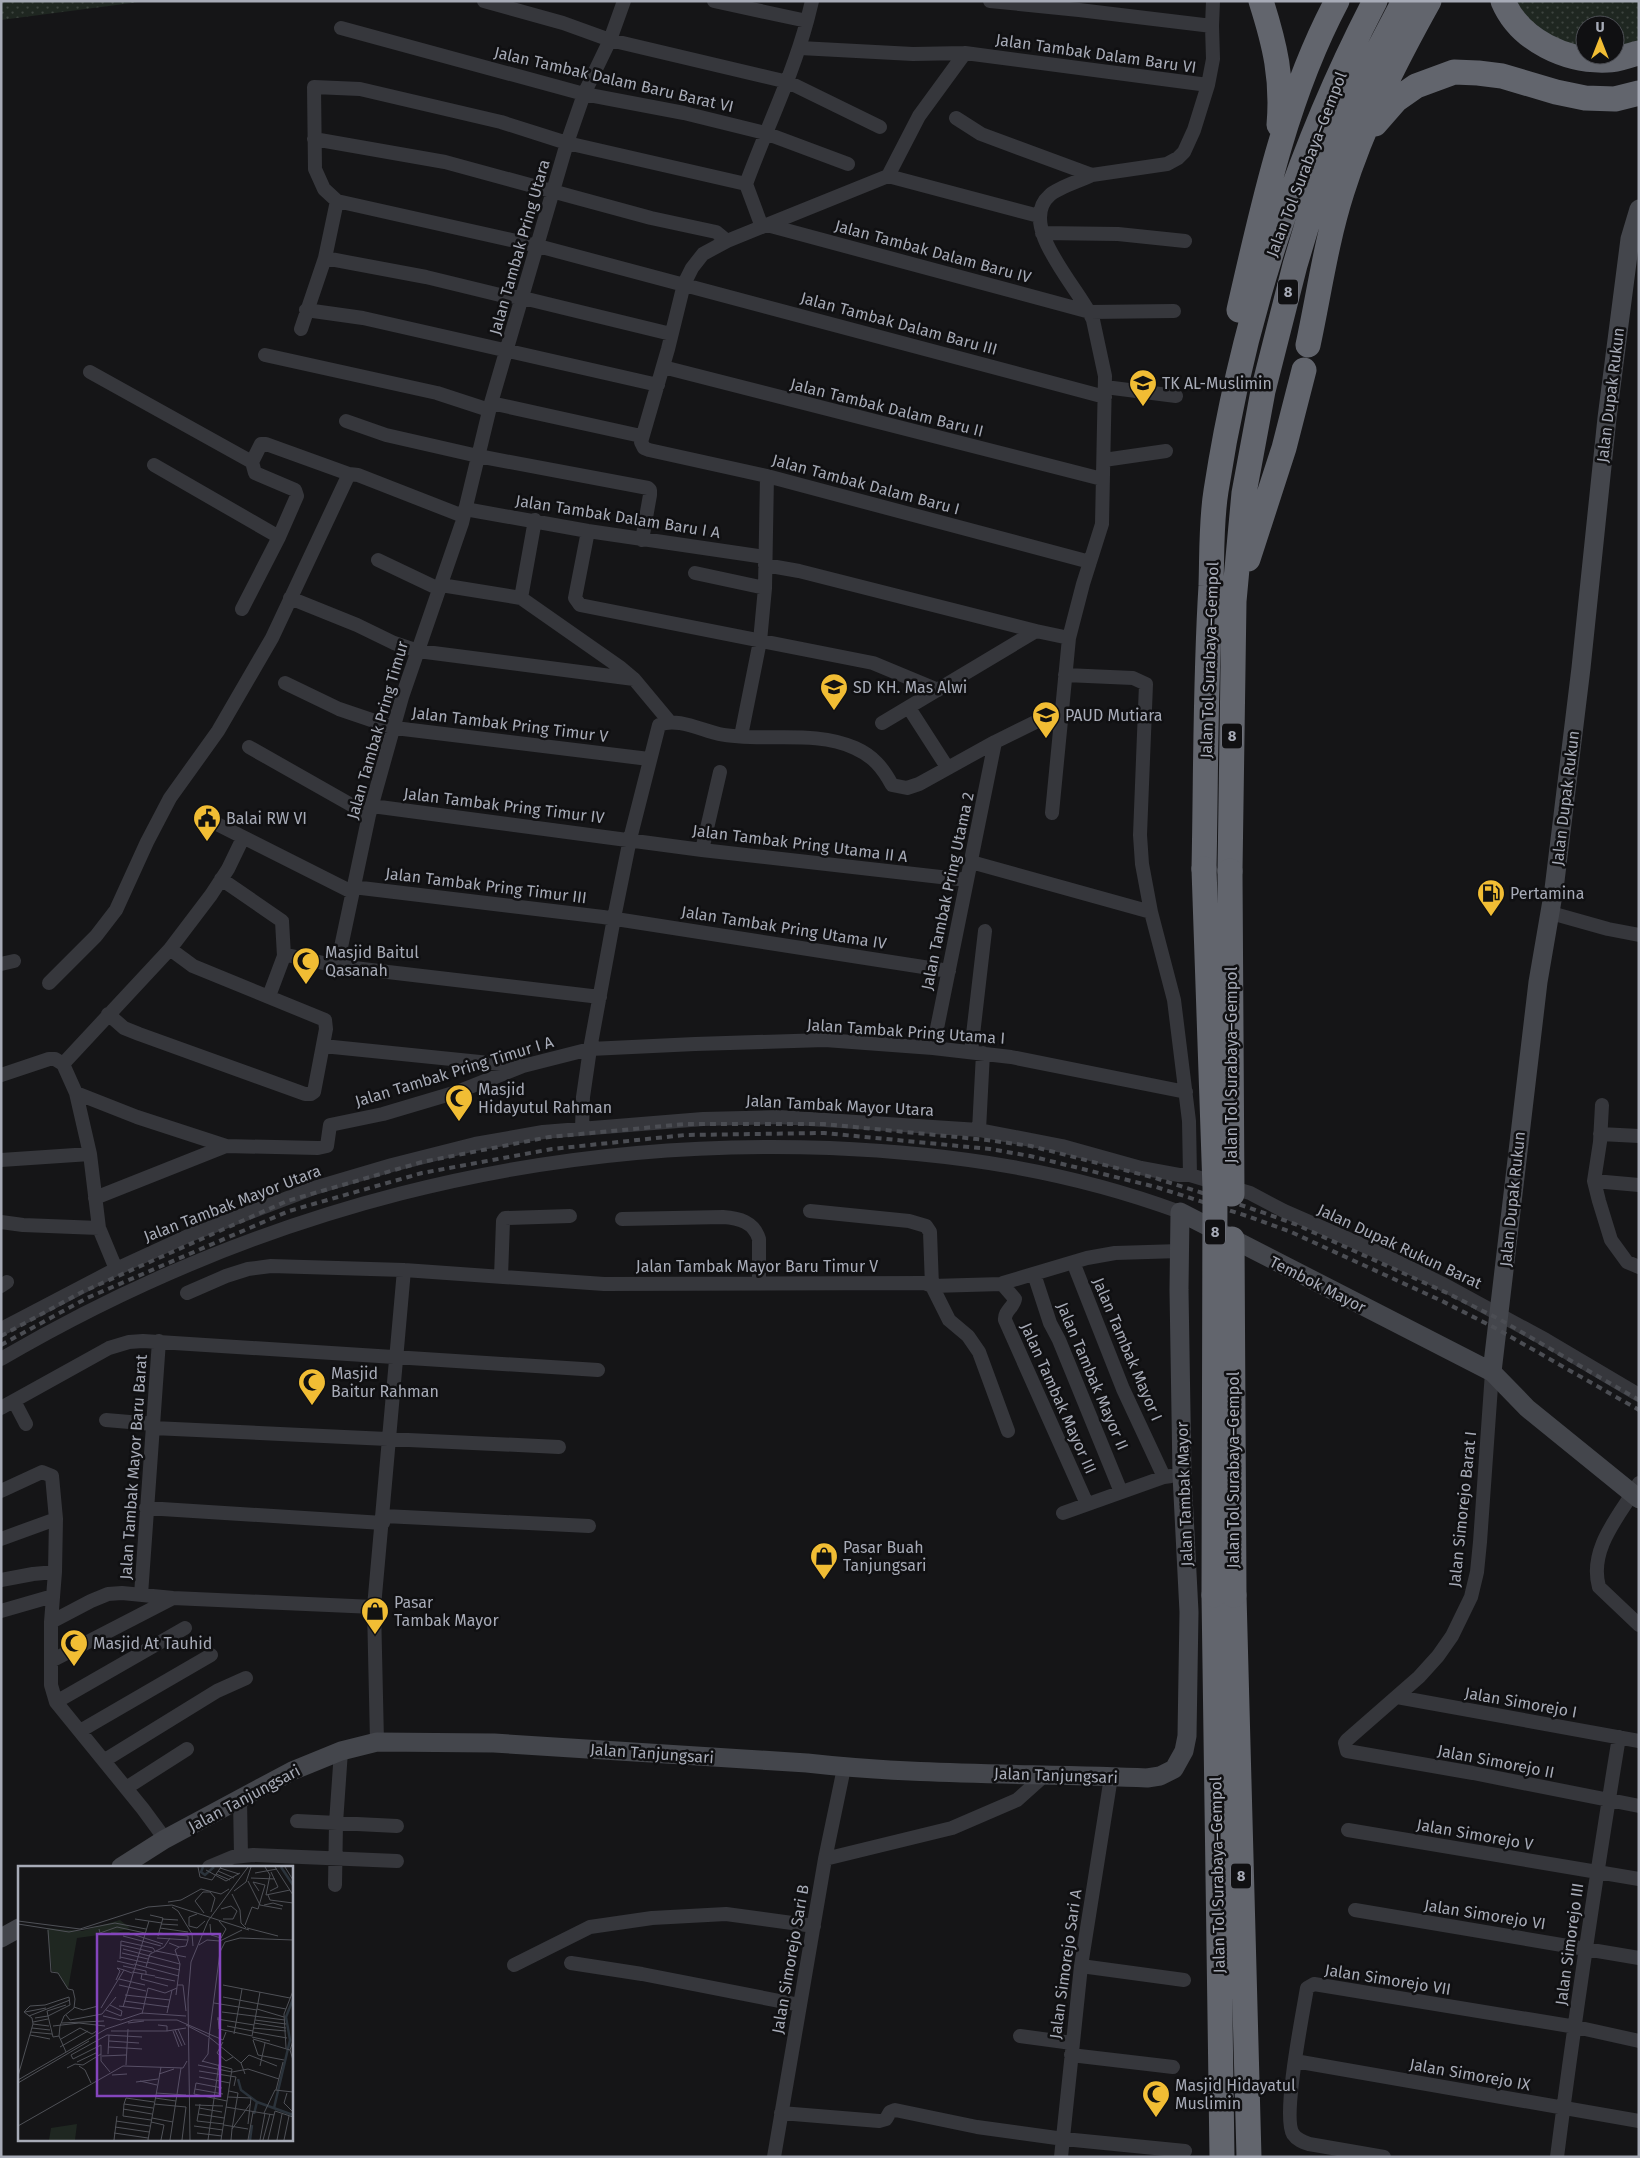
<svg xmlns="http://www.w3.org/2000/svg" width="1640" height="2158" font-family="'Fira Sans',sans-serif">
	<defs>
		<pattern id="grass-dots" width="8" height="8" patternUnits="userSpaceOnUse" patternTransform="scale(1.25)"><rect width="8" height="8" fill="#1f2721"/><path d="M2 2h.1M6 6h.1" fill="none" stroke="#3d443f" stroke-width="1.8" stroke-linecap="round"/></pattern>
	</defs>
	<rect width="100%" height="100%" fill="#151517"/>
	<path fill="url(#grass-dots)" d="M1,1H147L1,20Z
		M1517,1H1639V47L1615,53V25H1585V52C1553,39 1534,34 1517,1Z"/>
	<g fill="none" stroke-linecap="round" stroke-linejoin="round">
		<path stroke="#36373c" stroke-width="14" d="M484,1L563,23L610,40L788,82L880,127
			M714,1L807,21C792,77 766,129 746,184
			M807,21L812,1
			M1212,26L1213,1
			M341,28L584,94L684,113L765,133L848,164
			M800,48L913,54L965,53L1208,85
			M965,53L919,116L888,176L727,241L703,254L692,268L684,284L668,349L641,442L644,448L649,450L767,476L1090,562
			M956,118L981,134L1092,175L1167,164L1178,158L1184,152L1194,130L1208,85L1213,59L1212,26L1079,10L990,1
			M314,139L445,162L651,218L716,232L727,241
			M888,176L1039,216
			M337,201L538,246L1105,397
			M767,225L1090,312L1174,311
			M1042,233L1118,234L1185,241
			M325,258L426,277L500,295L523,298L671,334
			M306,310L363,318L658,385
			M301,329L325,258L337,201L324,189L315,169L314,87L360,89L501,122L567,143L746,184L762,227
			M265,355L437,393L489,410
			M663,367L1102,479
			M90,372L252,462
			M1105,387L1176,396
			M491,403L641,436
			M346,421L386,435L478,456L648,488L650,490V495L642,540
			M1104,460L1166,451
			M154,465L279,537
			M465,509L588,531L765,557
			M588,531L575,598L580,605L873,663L938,690
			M378,560L439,589
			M765,565L799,571L1036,631
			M695,573L765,588
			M441,585L521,598L621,668L634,679L669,721
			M290,598L357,625L394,643L418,651L634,679
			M521,598L535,520
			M242,609L279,537L297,496L295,490L255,473L252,462L261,444H266L349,474
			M1065,675L1133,678L1146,684L1140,835L1142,864L1151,912L1174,1000L1189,1121L1190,1175
			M285,683L339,709L395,728L649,759
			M909,708L947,767
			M882,723L1036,631L1069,638
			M741,736L760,641L765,588L767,476
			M249,747L369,815
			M372,806L702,850L967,880
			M1052,813L1069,638L1083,584L1102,524L1105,376L1093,320C1081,290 1015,225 1050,195C1059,187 1080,181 1092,175
			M205,818L352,892
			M702,850L720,772
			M971,862L1151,912
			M221,879L282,921L284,956L269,996
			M353,887L603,917L949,971
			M1551,913L1608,929L1639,935
			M284,956L287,955L337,966L600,997
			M1,964L14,961
			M337,966L369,815L402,697L462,523L491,403L567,143L584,94L610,40L624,1
			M49,983L96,936L116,910L147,842L170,798L218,731L272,638L349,474L358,475L463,516
			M108,1014L124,1028L139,1034L305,1094H311L314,1092L326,1029L325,1020L193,966L170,949
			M323,1046L520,1066
			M933,1048L995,742
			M971,1052L985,931
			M63,1064L170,949L211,895L228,869L243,838
			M63,1064L76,1093L90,1154L99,1228L116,1269
			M1,1075L49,1059H55L63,1064
			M76,1093L137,1117L226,1146L318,1148L327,1146L330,1125L383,1114L457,1092L523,1066L590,1049L695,1044L825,1040L933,1048L1011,1057L1186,1092
			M1602,1105L1600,1142L1594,1181L1599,1201L1611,1240L1627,1262L1639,1267
			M582,1129L583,1097L590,1049L614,918L630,839L659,725C676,717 701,730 719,734C763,743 813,729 855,748C873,756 883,768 892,785L907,788L919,784L995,742L1062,709
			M979,1130L983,1053
			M1600,1134L1639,1136
			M1,1160L90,1154
			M1594,1181L1639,1185
			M95,1198L226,1146
			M622,1219L723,1217C739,1218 754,1222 759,1239V1283
			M1,1222L23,1225L99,1228
			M1073,1262L1123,1389L1164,1477
			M1034,1274L1050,1323L1059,1340L1121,1492
			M501,1277L503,1221L505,1218L570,1216
			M1002,1284L1015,1299C1014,1307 1004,1311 1005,1320L1087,1504
			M1,1286L7,1282
			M187,1293L226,1276L248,1269L271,1266L404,1270L604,1284L924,1283L932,1286L930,1232L926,1226L909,1221L810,1211
			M1,1329L116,1269L190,1235L314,1188L392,1165L475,1144L543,1132L703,1119L779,1117L979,1130L1062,1146L1141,1168L1179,1175H1190L1250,1193L1284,1211L1369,1248L1441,1283L1546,1340L1639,1395
			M1,1359C256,1210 535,1137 830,1148C951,1153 1066,1170 1180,1212
			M1492,1372L1480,1542L1477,1572L1471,1597L1452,1636L1438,1656L1419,1677L1347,1740L1345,1743L1347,1751L1473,1773L1639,1806
			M14,1401L26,1424
			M1,1408L109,1348L129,1342L143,1341L598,1370
			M106,1420L153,1424
			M153,1428L559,1447
			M1008,1431L979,1352L968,1336L949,1320L932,1286L1002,1284L1003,1283L1087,1258L1115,1253L1180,1251
			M1639,1483C1621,1514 1588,1548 1599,1587L1639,1625
			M1,1491L42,1472L52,1476L56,1519L55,1572L51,1622V1685L56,1702L143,1809L165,1839
			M146,1508L383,1523
			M1063,1513L1164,1477L1171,1476
			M384,1516L589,1526
			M1,1539L56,1519
			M1,1580L33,1574L55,1572
			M141,1595L159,1341
			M1,1611L53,1596
			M51,1622L91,1601L108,1594L122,1593L173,1598L374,1607
			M51,1661L173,1598
			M1397,1697L1639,1741
			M56,1702L185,1628
			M80,1731L211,1655
			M377,1742L374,1607L404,1270
			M105,1760L217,1691L246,1678
			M126,1788L187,1749
			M240,1799L241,1856
			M297,1821L397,1826
			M1348,1830L1639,1879
			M825,1859L952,1828L1017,1800L1046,1774
			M209,1867L233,1857L253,1855L397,1861
			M335,1885L336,1823L341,1751
			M1355,1910L1639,1958
			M571,1963L642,1974L800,2005
			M514,1965L590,1927L652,1918L726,1914L814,1926
			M1081,1966L1184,1980
			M1020,2036L1072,2043
			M1071,2055L1173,2067
			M1295,2061L1639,2121
			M781,2113L879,2121L886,2119L890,2112L895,2110L977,2127L1064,2139L1185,2151
			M774,2157L825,1859L844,1768
			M1061,2157L1081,1966L1111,1777
			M1384,2157L1309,2144C1303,2142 1297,2140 1293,2134C1282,2117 1303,2012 1307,1988L1314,1984L1576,2027L1639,2041
			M1557,2157C1575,2016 1596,1877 1619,1737"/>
		<path stroke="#44464c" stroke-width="19" d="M1492,1372L1538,982L1554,889L1581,668L1607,418L1630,239L1639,209
			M121,1867L165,1839L292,1771L341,1751L377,1742L494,1743L807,1763C920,1776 1034,1773 1147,1778L1160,1776L1174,1769L1184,1751L1187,1736L1189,1612L1182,1475L1179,1290L1180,1212L1492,1372L1527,1408L1639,1499
			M1,1938L19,1928"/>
		<path stroke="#62656d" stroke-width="25" d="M1261,1C1275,45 1283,79 1279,125
			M1503,1C1520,41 1567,62 1608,60C1618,60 1629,55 1639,53
			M1375,124L1396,100L1416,86L1454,72L1478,73L1502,76L1556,92L1585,98L1615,99L1639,93
			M1239,310C1263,205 1286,97 1337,1
			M1308,345C1319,294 1326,242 1342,192C1363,125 1395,62 1429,1
			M1248,559L1284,448L1304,370
			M1204,869C1206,774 1205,680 1211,586C1212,555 1211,522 1216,491C1242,322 1296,153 1375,1
			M1230,871L1234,601L1244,493L1263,391L1295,265L1324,168L1360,85L1404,1
			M1214,1595L1222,2157
			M1234,1595L1249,2157"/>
		<path stroke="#4b4d53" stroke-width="4" stroke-dasharray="6 5" stroke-linecap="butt" d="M1,1336L82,1292L287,1201L422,1162L549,1137L685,1124H824L987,1140L1031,1146L1155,1178L1250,1208L1295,1224L1447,1293L1499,1319L1639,1400
			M1,1345L87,1298L289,1211L422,1173L552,1149L685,1135L824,1133L990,1149L1030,1156L1156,1187L1247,1216L1291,1232L1442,1301L1497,1329L1639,1410"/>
		<path stroke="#62656d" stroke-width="25" d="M1204,869L1215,1188L1214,1595
			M1230,871L1232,1194
			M1232,1239L1234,1595"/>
	</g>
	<defs>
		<g id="school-pin" transform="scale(1.4375)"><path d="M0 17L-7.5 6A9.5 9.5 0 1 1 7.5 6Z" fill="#f1bd34" stroke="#101012"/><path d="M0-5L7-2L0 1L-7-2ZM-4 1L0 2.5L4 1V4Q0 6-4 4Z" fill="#111"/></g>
		<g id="civic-pin" transform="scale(1.4375)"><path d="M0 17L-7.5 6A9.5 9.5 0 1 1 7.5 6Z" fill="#f1bd34" stroke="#101012"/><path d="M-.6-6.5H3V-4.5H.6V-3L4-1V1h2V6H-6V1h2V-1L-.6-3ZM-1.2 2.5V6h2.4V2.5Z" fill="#111"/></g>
		<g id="fuel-pin" transform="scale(1.4375)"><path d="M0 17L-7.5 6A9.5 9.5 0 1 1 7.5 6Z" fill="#f1bd34" stroke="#101012"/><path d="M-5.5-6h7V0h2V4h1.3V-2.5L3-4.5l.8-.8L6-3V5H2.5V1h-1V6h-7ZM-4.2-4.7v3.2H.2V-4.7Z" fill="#111"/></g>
		<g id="mosque-pin" transform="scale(1.4375)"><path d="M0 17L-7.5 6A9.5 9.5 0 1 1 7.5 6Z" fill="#f1bd34" stroke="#101012"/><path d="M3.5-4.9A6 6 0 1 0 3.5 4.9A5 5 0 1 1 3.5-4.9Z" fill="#111"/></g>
		<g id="shop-pin" transform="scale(1.4375)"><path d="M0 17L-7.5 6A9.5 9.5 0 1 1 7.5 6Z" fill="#f1bd34" stroke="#101012"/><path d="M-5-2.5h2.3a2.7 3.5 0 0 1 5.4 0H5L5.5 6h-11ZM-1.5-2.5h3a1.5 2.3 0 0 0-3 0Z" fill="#111"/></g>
	</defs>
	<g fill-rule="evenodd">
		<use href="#school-pin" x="1143" y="383"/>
		<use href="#school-pin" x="834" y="687"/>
		<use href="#school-pin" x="1046" y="715"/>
		<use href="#civic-pin" x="207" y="818"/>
		<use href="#fuel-pin" x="1491" y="893"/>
		<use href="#mosque-pin" x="306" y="961"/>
		<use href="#mosque-pin" x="459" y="1098"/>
		<use href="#mosque-pin" x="312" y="1382"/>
		<use href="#shop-pin" x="824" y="1556"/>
		<use href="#shop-pin" x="375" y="1611"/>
		<use href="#mosque-pin" x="74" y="1643"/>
		<use href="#mosque-pin" x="1156" y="2094"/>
	</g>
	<g text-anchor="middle" stroke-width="5" stroke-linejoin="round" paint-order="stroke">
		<g fill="#101012" stroke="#7a7c86" stroke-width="1">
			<rect x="1278" y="279.5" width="20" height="25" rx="4"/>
			<rect x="1222" y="723.5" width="20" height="25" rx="4"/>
			<rect x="1205" y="1219.5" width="20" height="25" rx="4"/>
			<rect x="1231" y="1863.5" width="20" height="25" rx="4"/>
		</g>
		<g font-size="15" font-weight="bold" fill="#a7abb7">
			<text x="1288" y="297">8</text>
			<text x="1232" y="741">8</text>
			<text x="1215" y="1237">8</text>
			<text x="1241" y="1881">8</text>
		</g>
		<g font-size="16" fill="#a7abb7" stroke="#101012">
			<text transform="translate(1096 53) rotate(8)" y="6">Jalan Tambak Dalam Baru VI</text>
			<text transform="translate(614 79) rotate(13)" y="6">Jalan Tambak Dalam Baru Barat VI</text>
			<text transform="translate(1306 164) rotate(-69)" y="6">Jalan Tol Surabaya–Gempol</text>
			<text transform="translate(519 247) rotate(-74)" y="6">Jalan Tambak Pring Utara</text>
			<text transform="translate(933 251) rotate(15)" y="6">Jalan Tambak Dalam Baru IV</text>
			<text transform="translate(899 323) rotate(15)" y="6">Jalan Tambak Dalam Baru III</text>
			<text transform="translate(1610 395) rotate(-83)" y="6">Jalan Dupak Rukun</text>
			<text transform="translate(887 407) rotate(14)" y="6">Jalan Tambak Dalam Baru II</text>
			<text transform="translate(866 484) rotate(15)" y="6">Jalan Tambak Dalam Baru I</text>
			<text transform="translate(618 516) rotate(9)" y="6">Jalan Tambak Dalam Baru I A</text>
			<text transform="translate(1209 660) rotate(-88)" y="6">Jalan Tol Surabaya–Gempol</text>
			<text transform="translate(510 724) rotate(7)" y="6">Jalan Tambak Pring Timur V</text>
			<text transform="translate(377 730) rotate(-74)" y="6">Jalan Tambak Pring Timur</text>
			<text transform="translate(1565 798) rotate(-83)" y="6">Jalan Dupak Rukun</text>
			<text transform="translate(504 805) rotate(7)" y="6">Jalan Tambak Pring Timur IV</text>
			<text transform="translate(800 843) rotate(7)" y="6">Jalan Tambak Pring Utama II A</text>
			<text transform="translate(486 885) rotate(7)" y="6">Jalan Tambak Pring Timur III</text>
			<text transform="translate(947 891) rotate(-78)" y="6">Jalan Tambak Pring Utama 2</text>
			<text transform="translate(784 927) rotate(9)" y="6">Jalan Tambak Pring Utama IV</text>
			<text transform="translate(906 1031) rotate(4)" y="6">Jalan Tambak Pring Utama I</text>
			<text transform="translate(1231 1065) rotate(-90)" y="6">Jalan Tol Surabaya–Gempol</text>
			<text transform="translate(454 1071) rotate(-17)" y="6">Jalan Tambak Pring Timur I A</text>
			<text transform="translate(840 1105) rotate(3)" y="6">Jalan Tambak Mayor Utara</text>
			<text transform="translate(1512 1199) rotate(-84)" y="6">Jalan Dupak Rukun</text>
			<text transform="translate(232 1203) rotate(-21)" y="6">Jalan Tambak Mayor Utara</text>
			<text transform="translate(1400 1246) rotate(25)" y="6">Jalan Dupak Rukun Barat</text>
			<text x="757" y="1272">Jalan Tambak Mayor Baru Timur V</text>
			<text transform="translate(1318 1284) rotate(27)" y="6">Tembok Mayor</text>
			<text transform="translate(1128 1349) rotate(67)" y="6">Jalan Tambak Mayor I</text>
			<text transform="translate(1093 1376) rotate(67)" y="6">Jalan Tambak Mayor II</text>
			<text transform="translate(1059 1398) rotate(66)" y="6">Jalan Tambak Mayor III</text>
			<text transform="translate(133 1467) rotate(-86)" y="6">Jalan Tambak Mayor Baru Barat</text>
			<text transform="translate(1233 1470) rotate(-90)" y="6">Jalan Tol Surabaya–Gempol</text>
			<text transform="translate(1184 1494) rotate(-92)" y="6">Jalan Tambak Mayor</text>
			<text transform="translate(1462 1509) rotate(-84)" y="6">Jalan Simorejo Barat I</text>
			<text transform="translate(1521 1702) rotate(10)" y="6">Jalan Simorejo I</text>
			<text transform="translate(652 1753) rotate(4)" y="6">Jalan Tanjungsari</text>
			<text transform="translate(1496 1761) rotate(11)" y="6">Jalan Simorejo II</text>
			<text transform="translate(1056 1775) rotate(2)" y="6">Jalan Tanjungsari</text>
			<text transform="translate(244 1798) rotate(-28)" y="6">Jalan Tanjungsari</text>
			<text transform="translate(1475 1834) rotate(10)" y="6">Jalan Simorejo V</text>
			<text transform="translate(1217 1875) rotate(-91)" y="6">Jalan Tol Surabaya–Gempol</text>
			<text transform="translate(1485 1914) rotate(9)" y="6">Jalan Simorejo VI</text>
			<text transform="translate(1569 1944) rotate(-82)" y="6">Jalan Simorejo III</text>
			<text transform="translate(790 1959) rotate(-80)" y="6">Jalan Simorejo Sari B</text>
			<text transform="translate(1065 1964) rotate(-82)" y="6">Jalan Simorejo Sari A</text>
			<text transform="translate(1388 1979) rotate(9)" y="6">Jalan Simorejo VII</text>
			<text transform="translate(1470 2074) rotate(10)" y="6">Jalan Simorejo IX</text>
		</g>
		<g font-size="16" fill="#a7abb7" stroke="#101012" text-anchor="start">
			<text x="1162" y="389">TK AL-Muslimin</text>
			<text x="853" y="693">SD KH. Mas Alwi</text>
			<text x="1065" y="721">PAUD Mutiara</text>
			<text x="226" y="824">Balai RW VI</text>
			<text x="1510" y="899">Pertamina</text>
			<text x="325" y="958">Masjid Baitul<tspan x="325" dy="18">Qasanah</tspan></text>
			<text x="478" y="1095">Masjid<tspan x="478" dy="18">Hidayutul Rahman</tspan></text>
			<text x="331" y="1379">Masjid<tspan x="331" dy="18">Baitur Rahman</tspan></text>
			<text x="843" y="1553">Pasar Buah<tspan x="843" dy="18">Tanjungsari</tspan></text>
			<text x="394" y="1608">Pasar<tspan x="394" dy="18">Tambak Mayor</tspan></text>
			<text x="93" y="1649">Masjid At Tauhid</text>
			<text x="1175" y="2091">Masjid Hidayatul<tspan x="1175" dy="18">Muslimin</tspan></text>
		</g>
	</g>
	<g transform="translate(18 1866)">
		<rect width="275" height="275" fill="#151517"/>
		<path d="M102,54L112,62L96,67L59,72L50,123L40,107L34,105L29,62L64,65ZM59,258L57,274H31L33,262Z" fill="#1f2721"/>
		<path fill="none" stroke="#2b333b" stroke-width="2.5" d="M185,1L183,6L187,9L196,1M263,1L275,19M220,213L223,224L239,236M256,242L272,174L268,151L275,133M236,248L239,236L275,249M232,274L234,259"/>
		<path fill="none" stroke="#4f5157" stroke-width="1" d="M180,1L182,11L194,14L203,1M247,1L252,9L248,29M257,1L275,29M267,1L275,14M202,2L221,8M188,4L208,15L222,7M200,5L216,12M237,7L259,3M198,8L212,14M233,12L257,13M230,15L242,39L264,43M216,25L228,16L233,1M252,25L260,21L253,6M214,28L222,44L223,57L228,62M248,29L272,24M250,29L252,34L275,37M150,36L163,34L183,23L203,28L211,23M246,39L255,37L265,40M154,41L160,45L174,68L175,80M203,43L213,40L219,45L215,53H205M186,47L177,35L185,26H192L197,32L193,46M179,48L171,51V60L179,62L187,55M132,49L145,52L140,70M117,53L144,57M144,53L160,54M0,55L62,63L130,41L154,39L231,64M0,58L51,66L97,57L128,63M143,58L160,59M192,58L193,69L203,72L208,63L201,55M227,59L234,41L240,43L247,19L235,16L241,25M142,62L170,66M229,62L260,70M81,63L82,67L99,61L127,67M30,64L33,106L40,107L50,123L55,124L57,133L56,142L46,150L42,160L41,170L48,186M93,67H111L145,78M141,67L170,70V74M105,70L143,80M139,72L170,74M151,77L161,81L168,80L170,74M103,79L134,86M181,79L189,74L202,75L224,64M105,83L162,98M138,85L168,91M104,87L130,93M102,91L129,97M102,93L103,75L135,82L137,85M99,95L116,99M129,96L162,104M116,98L161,110M105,100L128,105V109M128,101L132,88L146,81L152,72M114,106L137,110M124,108L123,113L150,120M137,111L157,115M101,113L127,119M98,114L102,105L99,102L106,104M101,119L128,125M159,119H165L168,145M205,119L272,132M130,122L147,127L159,122M107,129L152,134M158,129L162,98L157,84L161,81M205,131L268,143M106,135L151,141M196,137L239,144M101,140L124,143M56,141L65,144L80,140M105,141L131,55M83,142L106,104L114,107M239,143L266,151M88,144L103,150L104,145L92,139M6,146L12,140L27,139L51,131L52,139L30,150L35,171L41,170M6,146L14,152L15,158L31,160M7,146L28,142M204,146L267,154M149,147L154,124M84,148L98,131M124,148L130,122M48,149L52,154L84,148M11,150L52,134M85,150L103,154L124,147L168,150M200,151L201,163L234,170M17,152L30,150L29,145L48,139M199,153L236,159M237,154L268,158M15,156L30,153M44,157L86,155M110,157L126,155M236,157L268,162M168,159L191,171L202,86L207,76L222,72L275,74M35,160L61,157L87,160M209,160L235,165M14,162L32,164M235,162L268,165M160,163L167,179M157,164L164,180M93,165H149V160L140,159M149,165L168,162M155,165L161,181M13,166L34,168M235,166L269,172M216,168L224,123M12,169L32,173M234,170L242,126M191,171L223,197L227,208M234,171L252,175M43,173L62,162L74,168L80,164M235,173L272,184M235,174L240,189L266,194M91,175L121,177M275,175L272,184L275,194M205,176L199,187L208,195L215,191M42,181L70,165M90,181L108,182M108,182L124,183M268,182L266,148L275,125M90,188L91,169M53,189L89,169L124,171M53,189L55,193L83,179V195L92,206M84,190L108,189M184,195L214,203L203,274M59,196L80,186M184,196L190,188L191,172M223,197L231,189L259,200M108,199L110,163M180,199L214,206L230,203L261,213M61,200L67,204L73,217M242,200L247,177M49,202L57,198L65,199L83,188M181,205L218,211L216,220M141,208L156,203M94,209L109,208M0,210L15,158M181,211L212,217M0,214L88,163L115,154H159L205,174L208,166M122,215L139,219M118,216L140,213M0,217L71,175M204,222L178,217L176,228L209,235M177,223L205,228M258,224L265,196M211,225L220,227L214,263M138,227L168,229M269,227L266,237L275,246M210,231L233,232L230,258M137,232L158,235M106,238L135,242M136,238L168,241L164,274M182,238L179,255L206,258M177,239L205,240M208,241L256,249M181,242L204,246M105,243L134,248M246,247L257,224L275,226M180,248L206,252M134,252L155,256M133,254L105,250L106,238L108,232L136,236M98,255L132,260M133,256L146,259L143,274M206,259L230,263M0,260L105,200L165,202L169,195M176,260L205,264M97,261L131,266M96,267L130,272M179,267L204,270M96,274L99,250M130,274L143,201M152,274L163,202M172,274L170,133L173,96L190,55L230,1M190,274L201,198M213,274L214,263L232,238M230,274L235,246M242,274L247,247M245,274L252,248M250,274L257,245L275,251M259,274L264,248M266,274L271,250"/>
		<path fill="#8445bd" fill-opacity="0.15" stroke="#8445bd" stroke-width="2.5" d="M79,68H202V230H79Z"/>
		<rect width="275" height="275" fill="none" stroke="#a7abb7" stroke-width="2.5"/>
	</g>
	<rect width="1640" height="2158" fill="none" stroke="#a7abb7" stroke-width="5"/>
	<g transform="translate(1600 40)"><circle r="24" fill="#101012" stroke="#4c4e54"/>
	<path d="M0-4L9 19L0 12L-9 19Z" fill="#f1bd34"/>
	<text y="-8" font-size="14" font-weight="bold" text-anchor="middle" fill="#a7abb7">U</text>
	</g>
</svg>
